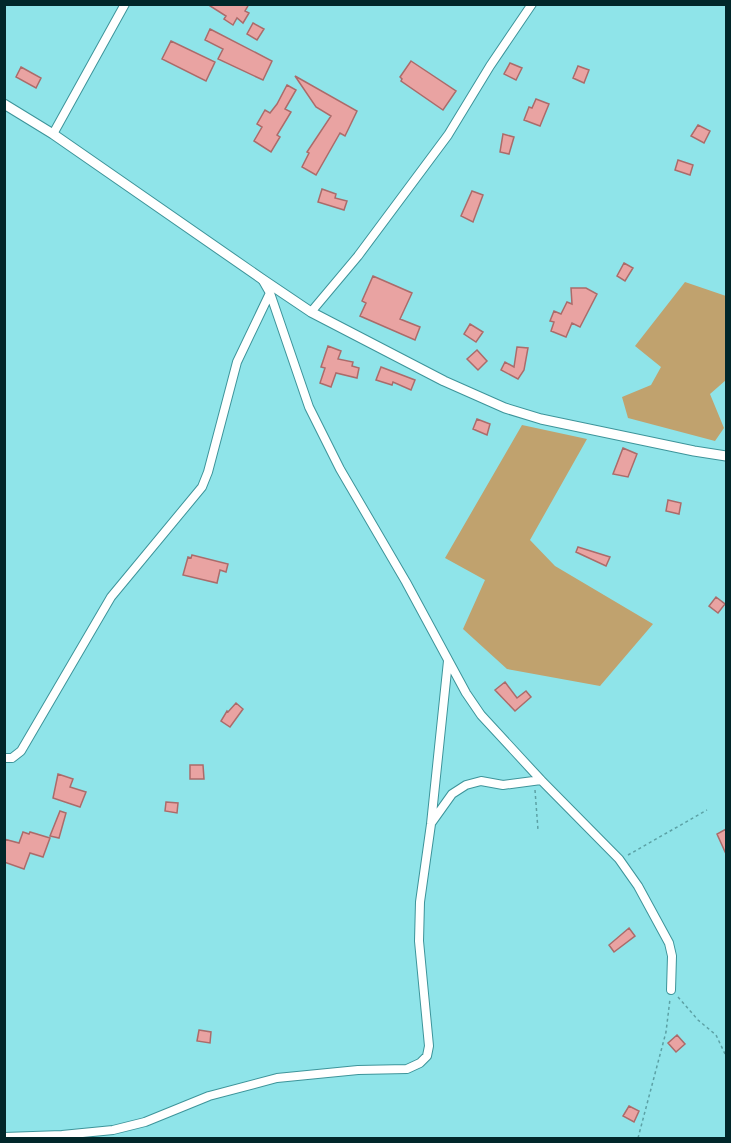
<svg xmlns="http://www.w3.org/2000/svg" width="731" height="1143" font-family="Lato,sans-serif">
	<rect width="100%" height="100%" fill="#8fe4e9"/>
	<path fill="#c0a26e" d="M685,282L726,296V380L710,394L724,428L715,441L628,418L622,397L651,385L661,367L635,346Z
		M522,425L587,439L530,540L555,566L653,624L600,686L507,669L463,629L485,580L445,558Z"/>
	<path fill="#e9a3a2" stroke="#ab6b6a" stroke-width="1.5" d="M207,4H249L245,11L249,13L243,23L237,18L233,25L224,19L226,16Z
		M253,23L264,29L257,40L247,34Z
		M210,29L272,61L263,80L218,59L223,49L205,40Z
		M171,41L215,62L206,81L162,59Z
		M411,61L456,91L443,110L401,81L402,79L400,77Z
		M510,63L522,68L516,80L504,74Z
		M578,66L589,70L584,83L573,78Z
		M21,67L41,78L36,88L16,77Z
		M295,76L357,111L345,136L340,133L316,175L302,167L309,153L307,152L331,116L316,107Z
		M287,85L296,90L285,109L291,112L277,135L280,137L271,152L254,141L262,127L257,124L265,110L270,113L277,104Z
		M536,99L549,104L540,126L524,120L529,107L532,108Z
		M698,125L710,131L704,143L691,136Z
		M503,134L514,137L509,154L500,152Z
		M678,160L693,165L690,175L675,170Z
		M322,189L336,194L335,198L347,201L344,210L318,202Z
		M472,191L483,195L473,222L461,216Z
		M624,263L633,268L625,281L617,276Z
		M373,276L412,293L400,319L420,327L415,340L360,316L366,303L362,301Z
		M571,288H586L597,294L580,327L572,323L566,337L551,331L554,322L550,321L554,311L561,314L567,302L572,304Z
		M470,324L483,332L476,342L464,334Z
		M328,346L341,351L338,359L353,362L352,366L359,368L357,378L336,373L331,387L320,383L325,368L321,367Z
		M517,347L528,348L524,370L518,379L501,370L505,362L514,367Z
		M477,350L487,361L478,370L467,359Z
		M381,367L415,380L411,390L393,382L392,385L376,380Z
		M477,419L490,424L487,435L473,429Z
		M623,448L637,454L628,477L613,474Z
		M668,500L681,503L679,514L666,511Z
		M578,547L610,557L606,566L576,552Z
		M192,555L228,564L226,572L220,570L217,583L183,575L188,557L191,558Z
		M716,597L725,604L718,613L709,606Z
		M505,682L517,698L526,691L531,697L515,711L495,690Z
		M236,703L243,709L230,727L221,721L227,711L228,712Z
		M190,765H203L204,779H190Z
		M58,774L73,779L70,787L86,792L80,807L53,798Z
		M166,802L178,803L177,813L165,811Z
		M60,811L66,813L59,838L50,836Z
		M726,829V854L717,834Z
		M23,832L29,834L30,832L50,838L43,857L30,853L24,869L4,862V839L19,843Z
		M629,928L635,936L614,952L609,945Z
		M199,1030L211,1032L210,1043L197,1041Z
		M677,1035L685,1044L676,1052L668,1043Z
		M629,1106L639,1111L634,1122L623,1116Z"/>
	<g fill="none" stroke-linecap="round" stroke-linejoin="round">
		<g stroke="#3d949a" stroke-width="10">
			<path id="minor" d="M53,134L125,4
				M270,293L309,407L340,469L406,582L466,693L481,715L541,780L619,859L638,886L669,943L672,956L671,990
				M311,312L358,256L448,135L490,66L532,4
				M4,758H12L21,751L111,597L202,487L208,472L237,362L270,293L262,279
				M432,822L452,794L466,785L481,781L503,785L541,780
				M4,1137L62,1135L113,1130L145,1122L209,1096L277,1078L358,1070L407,1069L420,1063L427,1056L429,1046L419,941L420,902L431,824L448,661"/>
		</g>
		<g stroke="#3d949a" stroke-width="11">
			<path id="tertiary" d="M4,104L53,134L262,279L311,312L444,381L505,408L541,419L694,451L726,456"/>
		</g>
		<path stroke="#5ca1a5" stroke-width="1.5" stroke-dasharray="3 3" stroke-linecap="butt" d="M535,790L538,830
			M628,855L707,810
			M678,997L698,1020L716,1035L726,1056
			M638,1138L666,1032L670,999"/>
		<use href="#minor" stroke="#fff" stroke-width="8"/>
		<use href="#tertiary" stroke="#fff" stroke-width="9"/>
	</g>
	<rect width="731" height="1143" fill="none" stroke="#01272a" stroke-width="12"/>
</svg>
